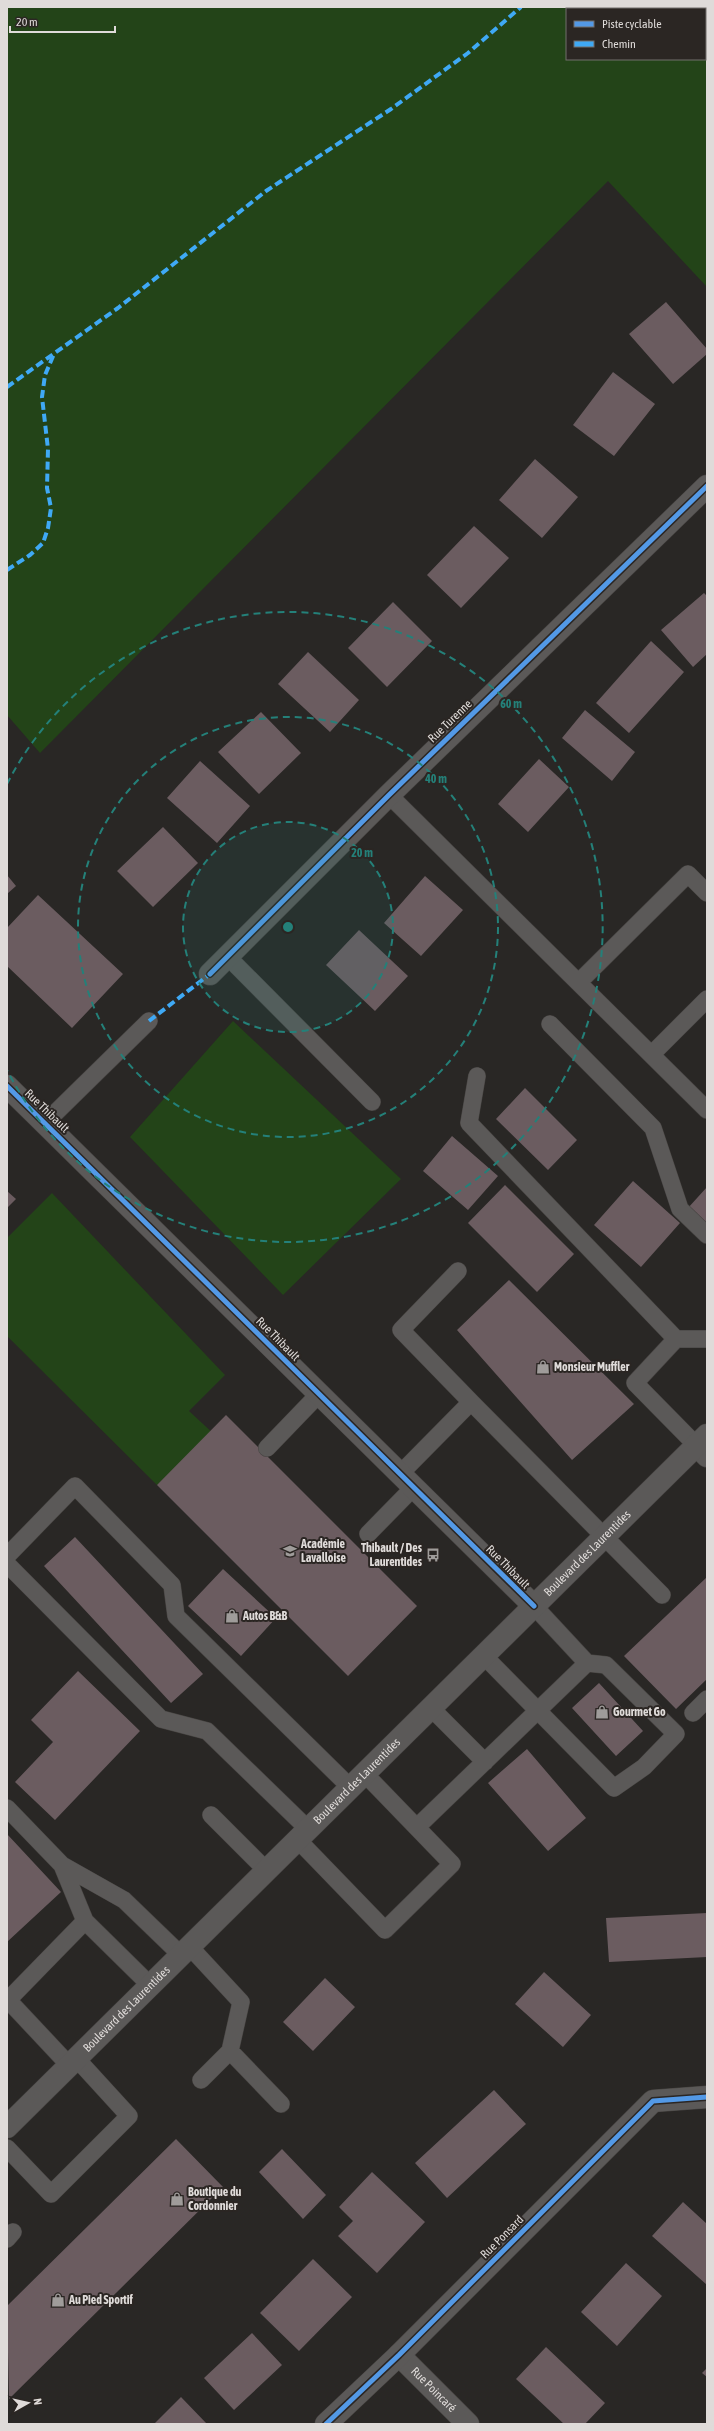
<svg xmlns="http://www.w3.org/2000/svg" width="714" height="2431" font-family="'Asap Condensed',sans-serif">
	<rect width="100%" height="100%" fill="#292725"/>
	<path fill="#234418" fill-rule="evenodd" d="M7,7H707V287L608,181L40,753L7,715ZM567,9H705V59H567Z
		M233,1021L401,1179L283,1295L130,1137Z
		M52,1193L225,1375L189,1411L215,1435L157,1485L7,1336V1238Z"/>
	<path fill="#6b5c60" d="M666,302L707,349V354L673,384L629,334Z
		M613,372L655,404L614,456L573,425Z
		M535,459L578,497L542,538L499,500Z
		M474,526L509,558L461,608L427,575Z
		M704,593L707,596V654L693,667L661,630Z
		M393,602L432,641L387,687L348,648Z
		M651,641L684,672L629,733L596,703Z
		M308,652L359,700L330,732L278,684Z
		M585,710L635,752L612,781L562,738Z
		M261,712L301,753L259,794L218,752Z
		M539,759L569,787L528,832L498,804Z
		M200,761L250,806L217,843L167,798Z
		M163,827L198,863L153,907L117,871Z
		M7,875L16,886L7,894Z
		M425,876L463,910L421,956L384,923Z
		M38,895L123,974L72,1028L7,966V928Z
		M359,930L408,976L375,1011L326,965Z
		M525,1088L577,1140L548,1170L496,1119Z
		M452,1136L498,1176L468,1210L423,1171Z
		M633,1181L680,1223L641,1267L594,1225Z
		M505,1185L574,1254L537,1292L468,1223Z
		M707,1187V1226L688,1208Z
		M7,1191L16,1199L7,1208Z
		M509,1280L634,1404L572,1460L457,1330Z
		M226,1415L417,1606L348,1676L157,1485Z
		M75,1537L203,1674L171,1703L44,1566Z
		M223,1569L276,1618L241,1656L188,1606Z
		M707,1577V1679L676,1709L624,1656Z
		M78,1671L140,1731L55,1820L15,1782L53,1742L31,1720Z
		M599,1683L643,1731L616,1756L572,1708Z
		M527,1749L586,1818L548,1851L488,1783Z
		M7,1834L61,1892L7,1942Z
		M707,1913V1957L609,1962L606,1918Z
		M544,1972L591,2015L563,2047L515,2004Z
		M325,1978L355,2007L313,2051L283,2022Z
		M494,2090L526,2124L447,2198L415,2163Z
		M176,2139L223,2187L9,2399L7,2306Z
		M282,2149L326,2195L303,2219L259,2172Z
		M372,2172L425,2222L377,2273L338,2236L353,2221L339,2207Z
		M683,2202L707,2224V2285L652,2236Z
		M313,2259L352,2297L299,2351L260,2313Z
		M626,2263L662,2296L617,2346L581,2312Z
		M252,2333L282,2365L234,2410L204,2378Z
		M546,2347L605,2403L585,2424H564L516,2379Z
		M707,2368V2377L702,2373Z
		M181,2397L207,2424H154Z"/>
	<g fill="none" stroke-linecap="round" stroke-linejoin="round">
		<g stroke="#474442" stroke-width="18">
			<path id="lane" d="M389,795L707,1110
				M227,956L372,1102
				M579,982L688,874L707,893
				M550,1024L653,1128L680,1209L707,1235
				M652,1054L707,999
				M477,1076L469,1123L676,1339
				M45,1123L149,1021
				M458,1271L401,1330L471,1402
				M696,1445L635,1383L676,1339H707
				M267,1448L319,1394
				M400,1474L471,1402L662,1595
				M368,1534L413,1488
				M7,1556L75,1486L172,1585L176,1616L351,1788
				M7,1564L161,1719L207,1731L309,1830
				M484,1656L614,1788L644,1767L676,1734L606,1665L587,1663
				M431,1708L485,1762
				M693,1713L707,1699
				M7,1808L62,1865L124,1900L181,1955
				M211,1815L267,1871
				M417,1827L587,1663L534,1606
				M298,1840L385,1930L452,1864L365,1774
				M62,1865L85,1921
				M190,1947L241,2002L230,2051L201,2080
				M8,2000L69,2065
				M7,2001L85,1921L150,1985
				M230,2051L281,2104
				M7,2148L51,2194L129,2116L76,2058
				M7,2239L13,2232"/>
		</g>
		<g stroke="#474442" stroke-width="23">
			<g id="street">
				<path d="M210,974L389,795L707,486"/>
				<path d="M7,1086L534,1606"/>
				<path d="M696,1445L707,1456"/>
				<path id="s1" d="M399,2355L468,2424"/>
				<path d="M326,2424L399,2355L653,2101L707,2097"/>
			</g>
		</g>
		<g stroke="#474442" stroke-width="23">
			<g id="secondary">
				<path id="s2" d="M7,2127L707,1435"/>
			</g>
		</g>
		<use href="#lane" stroke="#5b5958" stroke-width="17"/>
		<use href="#street" stroke="#5b5958" stroke-width="22"/>
		<use href="#secondary" stroke="#5b5958" stroke-width="22"/>
		<path stroke="#3fa9f5" stroke-width="4" stroke-dasharray="8 4" stroke-linecap="butt" d="M7,387L118,308L266,191L391,109L468,53L521,7
			M7,570L30,555L43,543L48,528L51,508L47,488L48,449L42,397L45,375L54,354
			M149,1021L210,974"/>
		<g stroke="#2b2623" stroke-width="8">
			<path id="cycleway" d="M210,974L389,795L707,486
				M7,1086L534,1606
				M326,2424L399,2355L653,2101L707,2097"/>
		</g>
		<use href="#cycleway" stroke="#5399e6" stroke-width="5"/>
	</g>
	<circle cx="288" cy="927" r="105" fill="#248079" fill-opacity=".12"/>
	<g fill="none" stroke="#248079" stroke-width="2" stroke-dasharray="7 5">
		<circle cx="288" cy="927" r="105"/>
		<circle cx="288" cy="927" r="210"/>
		<path d="M7 784A315 315 0 1 1 7 1070"/>
	</g>
	<defs>
		<g id="shop-bare" transform="scale(1.08)"><path d="M-5-2.5h2.3a2.7 3.5 0 0 1 5.4 0H5L5.5 6h-11ZM-1.5-2.5h3a1.5 2.3 0 0 0-3 0Z" fill="#9f9c9a" stroke="#2b2623" stroke-width="2.5" paint-order="stroke"/></g>
		<g id="school-bare" transform="scale(1.08)"><path d="M0-5L7-2L0 1L-7-2ZM-4 1L0 2.5L4 1V4Q0 6-4 4Z" fill="#9f9c9a" stroke="#2b2623" stroke-width="2.5" paint-order="stroke"/></g>
		<g id="bus-bare" transform="scale(1.08)"><path d="M-5-6H5V4H4V6H2V4H-2V6H-4V4H-5ZM-3.5-4V0h7V-4ZM-3.5 1.2v1.5H-2V1.2ZM2 1.2v1.5H3.5V1.2Z" fill="#9f9c9a" stroke="#2b2623" stroke-width="2.5" paint-order="stroke"/></g>
	</defs>
	<g fill-rule="evenodd">
		<use href="#shop-bare" x="543" y="1367"/>
		<use href="#school-bare" x="290" y="1551"/>
		<use href="#bus-bare" x="433" y="1555"/>
		<use href="#shop-bare" x="232" y="1616"/>
		<use href="#shop-bare" x="602" y="1712"/>
		<use href="#shop-bare" x="177" y="2199"/>
		<use href="#shop-bare" x="58" y="2300"/>
	</g>
	<g text-anchor="middle" stroke-width="4" stroke-linejoin="round" paint-order="stroke">
		<g font-size="12" fill="#dfdbd9" stroke="#2b2623">
			<text transform="translate(450 721) rotate(-44)" y="4">Rue Turenne</text>
			<text transform="translate(47 1111) rotate(44)" y="4">Rue Thibault</text>
			<text transform="translate(278 1339) rotate(45)" y="4">Rue Thibault</text>
			<text dy="4" stroke="none"><textPath href="#s2" startOffset="816">Boulevard des Laurentides</textPath></text>
			<text transform="translate(508 1567) rotate(45)" y="4">Rue Thibault</text>
			<text dy="4" stroke="none"><textPath href="#s2" startOffset="492">Boulevard des Laurentides</textPath></text>
			<text dy="4" stroke="none"><textPath href="#s2" startOffset="168">Boulevard des Laurentides</textPath></text>
			<text transform="translate(502 2237) rotate(-45)" y="4">Rue Ponsard</text>
			<text dy="4" stroke="none"><textPath href="#s1" startOffset="49">Rue Poincaré</textPath></text>
		</g>
		<g font-size="12" font-weight="bold" fill="#dfdbd9" stroke="#2b2623" text-anchor="start">
			<text x="554" y="1371">Monsieur Muffler</text>
			<text x="301" y="1548">Académie<tspan x="301" dy="14">Lavalloise</tspan></text>
			<text x="422" y="1552" text-anchor="end">Thibault / Des<tspan x="422" dy="14">Laurentides</tspan></text>
			<text x="243" y="1620">Autos B&amp;B</text>
			<text x="613" y="1716">Gourmet Go</text>
			<text x="188" y="2196">Boutique du<tspan x="188" dy="14">Cordonnier</tspan></text>
			<text x="69" y="2304">Au Pied Sportif</text>
		</g>
	</g>
	<circle cx="288" cy="927" r="6" fill="#248079" stroke="#2b2623" stroke-width="2"/>
	<g font-size="12" text-anchor="middle" font-weight="bold" fill="#248079" stroke="#2b2623" stroke-width="4" stroke-linejoin="round" paint-order="stroke">
		<text x="511" y="708">60 m</text>
		<text x="436" y="783">40 m</text>
		<text x="362" y="857">20 m</text>
	</g>
	<rect width="714" height="2431" fill="none" stroke="#dfdbd9" stroke-width="16"/>
	<rect x="566" y="8" width="140" height="52" fill="#2b2623" stroke="#736e6c"/>
	<rect x="574" y="21" width="20" height="6" fill="#5399e6" stroke="#736e6c"/>
	<text x="602" y="28" font-size="12" fill="#dfdbd9">Piste cyclable</text>
	<rect x="574" y="41" width="20" height="6" fill="#3fa9f5" stroke="#736e6c"/>
	<text x="602" y="48" font-size="12" fill="#dfdbd9">Chemin</text>
	<g transform="translate(28 2403) rotate(82)" stroke="#2b2623" stroke-width="3" paint-order="stroke">
	<path d="M0-3L7 15L0 10L-7 15Z" fill="#dfdbd9"/>
	<text y="-6" font-size="11" font-weight="bold" text-anchor="middle" fill="#dfdbd9">N</text>
	</g>
	<path d="M10 26v6h105v-6" fill="none" stroke="#dfdbd9" stroke-width="2"/>
	<text x="16" y="26" font-size="12" fill="#dfdbd9" stroke="#2b2623" stroke-width="3" paint-order="stroke">20 m</text>
</svg>
